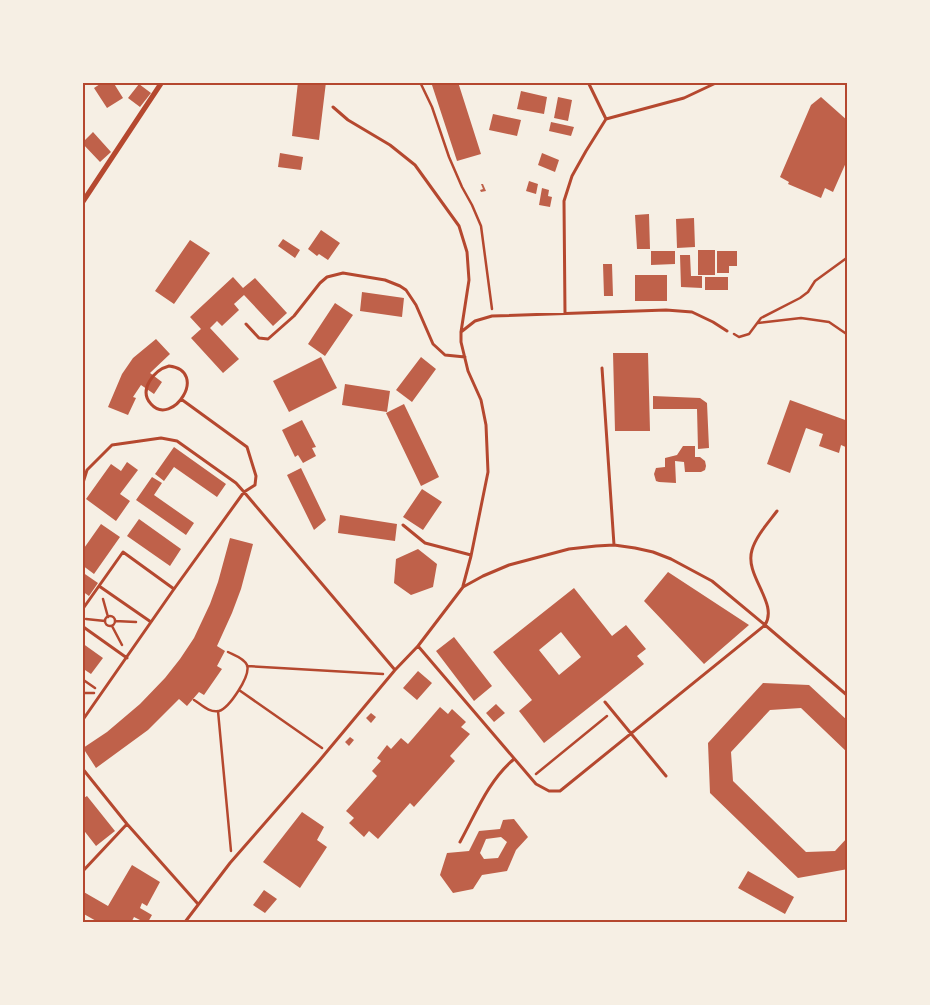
<svg xmlns="http://www.w3.org/2000/svg" width="930" height="1005" font-family="'DejaVu Sans',sans-serif">
	<rect width="100%" height="100%" fill="#f6efe4"/>
	<path fill="#bf614a" fill-rule="evenodd" d="M103,82H113L123,98L107,108L94,88Z
		M298,82H326L319,140L292,136Z
		M431,82H458L481,154L457,161Z
		M139,84L151,93L140,107L128,98Z
		M521,91L547,97L544,114L517,109Z
		M558,97L572,100L568,121L554,118Z
		M821,97L848,121V158L833,192L825,188L821,198L788,184L789,182L780,177L811,105Z
		M493,114L521,120L517,136L489,130Z
		M551,122L574,127L571,136L549,131Z
		M93,132L111,152L100,162L82,143Z
		M280,153L303,157L301,170L278,167Z
		M542,153L559,160L555,172L538,165Z
		M529,181L538,184L536,194L526,191Z
		M481,184H483L486,191L481,192L480,190L483,189Z
		M542,188L549,190L548,196L552,197L550,207L539,205Z
		M649,214L650,249H637L635,215Z
		M694,218L695,247L677,248L676,219Z
		M321,230L340,243L328,260L319,254L317,256L308,249Z
		M283,239L300,250L295,258L278,246Z
		M190,240L210,253L174,304L155,291Z
		M698,250H715V275H698Z
		M651,251H675V264L651,265Z
		M717,251H737V266H729V273H717Z
		M680,255H690L691,276H702V288L681,287Z
		M603,264H612L613,296H604Z
		M635,275H667V301H635Z
		M233,277L243,288L255,278L287,313L273,326L244,295L234,304L239,310L222,326L217,321L210,328L239,359L223,373L191,338L201,329L190,317Z
		M705,277H728V290H705Z
		M362,292L404,298L402,317L360,311Z
		M335,303L353,315L325,356L308,344Z
		M156,339L170,354L150,373L162,382L154,394L141,385L133,397L136,398L128,415L108,407L122,374L133,358Z
		M613,353H648L650,431H615Z
		M321,357L337,388L289,412L273,381Z
		M421,357L436,369L412,402L396,390Z
		M345,384L390,391L387,412L342,405Z
		M653,396L700,398L707,403L709,448L698,449L697,409H653Z
		M790,400L848,421V448L841,445L839,453L819,446L823,434L806,428L790,473L767,464Z
		M404,404L439,477L421,486L386,413Z
		M302,420L316,447L312,448L316,456L303,463L298,455L295,457L282,430Z
		M683,446H695V457H700L705,461L706,466L705,470L701,472H685L684,462L675,461L676,483L659,482L656,481L654,474L656,468L665,467V458L677,455Z
		M174,447L226,484L217,497L174,467L164,481L155,474Z
		M127,462L138,470L120,494L130,501L116,521L86,499L111,464L121,471Z
		M301,468L326,520L314,530L287,475Z
		M152,477L162,483L154,495L194,523L186,535L136,500Z
		M422,489L442,502L423,530L403,517Z
		M340,515L397,524L395,541L338,533Z
		M139,519L181,549L170,566L127,536Z
		M101,524L120,537L94,574L82,565V551Z
		M230,538L253,544L241,589L232,613L217,646L225,651L217,666L222,669L204,695L199,692L187,706L179,699L148,730L96,768L83,748L107,732L140,704L165,678L180,659L194,638L210,604L218,582Z
		M418,549L437,564L433,587L411,595L394,583L396,559Z
		M82,572L98,583L89,596L82,591Z
		M668,572L749,625L704,664L644,601Z
		M574,588L612,636L626,625L646,649L637,656L644,664L544,743L519,711L532,700L493,652ZM561,632L581,657L559,675L539,650Z
		M454,637L492,686L474,701L436,651Z
		M82,643L103,658L91,674L82,668Z
		M418,671L432,683L417,700L403,688Z
		M763,683L809,685L848,721V753L801,708L770,710L731,752L733,781L806,852L835,851L848,837V869L798,878L710,793L708,743Z
		M496,704L505,713L494,722L486,713Z
		M440,707L448,714L452,709L466,722L461,727L470,734L450,756L455,761L414,807L410,803L378,839L369,831L364,837L349,823L354,818L346,811L377,776L372,771L381,761L377,758L387,745L391,749L401,738L408,744Z
		M371,713L376,717L371,723L366,718Z
		M350,737L354,740L349,746L345,742Z
		M87,796L115,831L96,846L82,828V799Z
		M302,812L324,827L317,840L327,847L300,888L263,862Z
		M514,819L528,837L516,850L507,871L482,875L473,889L453,893L440,875L447,853L469,851L479,831L500,829L503,820ZM501,837L507,842L498,858L484,859L480,853L486,839Z
		M132,865L160,882L147,906L142,903L140,908L152,915L148,922H144L134,917L132,921L134,922H98L82,913V891L108,906Z
		M748,871L794,897L785,914L738,888Z
		M264,890L277,899L265,913L253,905Z"/>
	<g fill="none" stroke-linecap="round" stroke-linejoin="round">
		<path stroke="#b5482f" stroke-width="2.5" d="M420,82L432,107L449,157L462,187L472,205L481,226L492,309
			M758,323L801,318L829,322L848,335
			M734,334L739,337L749,334L761,318L800,298L808,292L815,281L848,257
			M103,599L108,617
			M105 621a5 5 0 1 1 10 0a5 5 0 1 1-10 0Z
			M86,619L105,621
			M115,621L136,622
			M112,626L122,645
			M247,666L383,674
			M82,679L95,688
			M239,690L322,748
			M82,693H94
			M194,700C202,705 209,713 219,711C229,708 251,676 247,665C244,658 234,655 228,652
			M218,711L231,851
			M536,774L607,716"/>
		<path stroke="#b5482f" stroke-width="3" d="M333,107L348,120L390,145L415,165L459,226L467,252L469,280L461,332V342L468,371L481,400L486,425L488,472L471,556L463,586
			M606,119L684,98L718,82
			M565,313L564,201L572,176L586,151L606,119L588,82
			M246,324L259,338L268,339L294,316L320,283L327,277L343,273L385,280L400,286L406,290L416,305L433,344L445,355L465,357
			M461,332L475,321L492,316L666,310L692,312L713,322L727,331
			M169,366C210,371 172,428 151,404C138,390 154,370 169,366Z
			M602,368L614,545
			M82,486L87,470L112,445L161,438L177,441L236,483L244,492L255,485L256,476L247,447L181,399
			M403,525L425,543L471,555
			M99,586L151,622
			M82,610L123,552L174,589
			M82,626L127,658
			M418,646L536,784L549,791H560L765,625C779,603 744,576 752,550C756,536 768,523 777,511
			M605,702L666,776
			M82,721L174,589L244,492L395,670
			M82,768L127,824L198,904
			M460,842C476,813 488,781 514,759
			M82,872L127,824
			M185,922L230,863L319,761L395,670L418,646L463,587L483,576L509,565L569,549L596,546L614,545L635,548L653,552L671,559L712,581L765,625L848,696"/>
		<path stroke="#b5482f" stroke-width="5" d="M82,203L162,82"/>
	</g>
	<rect width="930" height="1005" fill="none" stroke="#f6efe4" stroke-width="168"/>
	<rect x="84" y="84" width="762" height="837" fill="none" stroke="#b5482f" stroke-width="2"/>
</svg>
